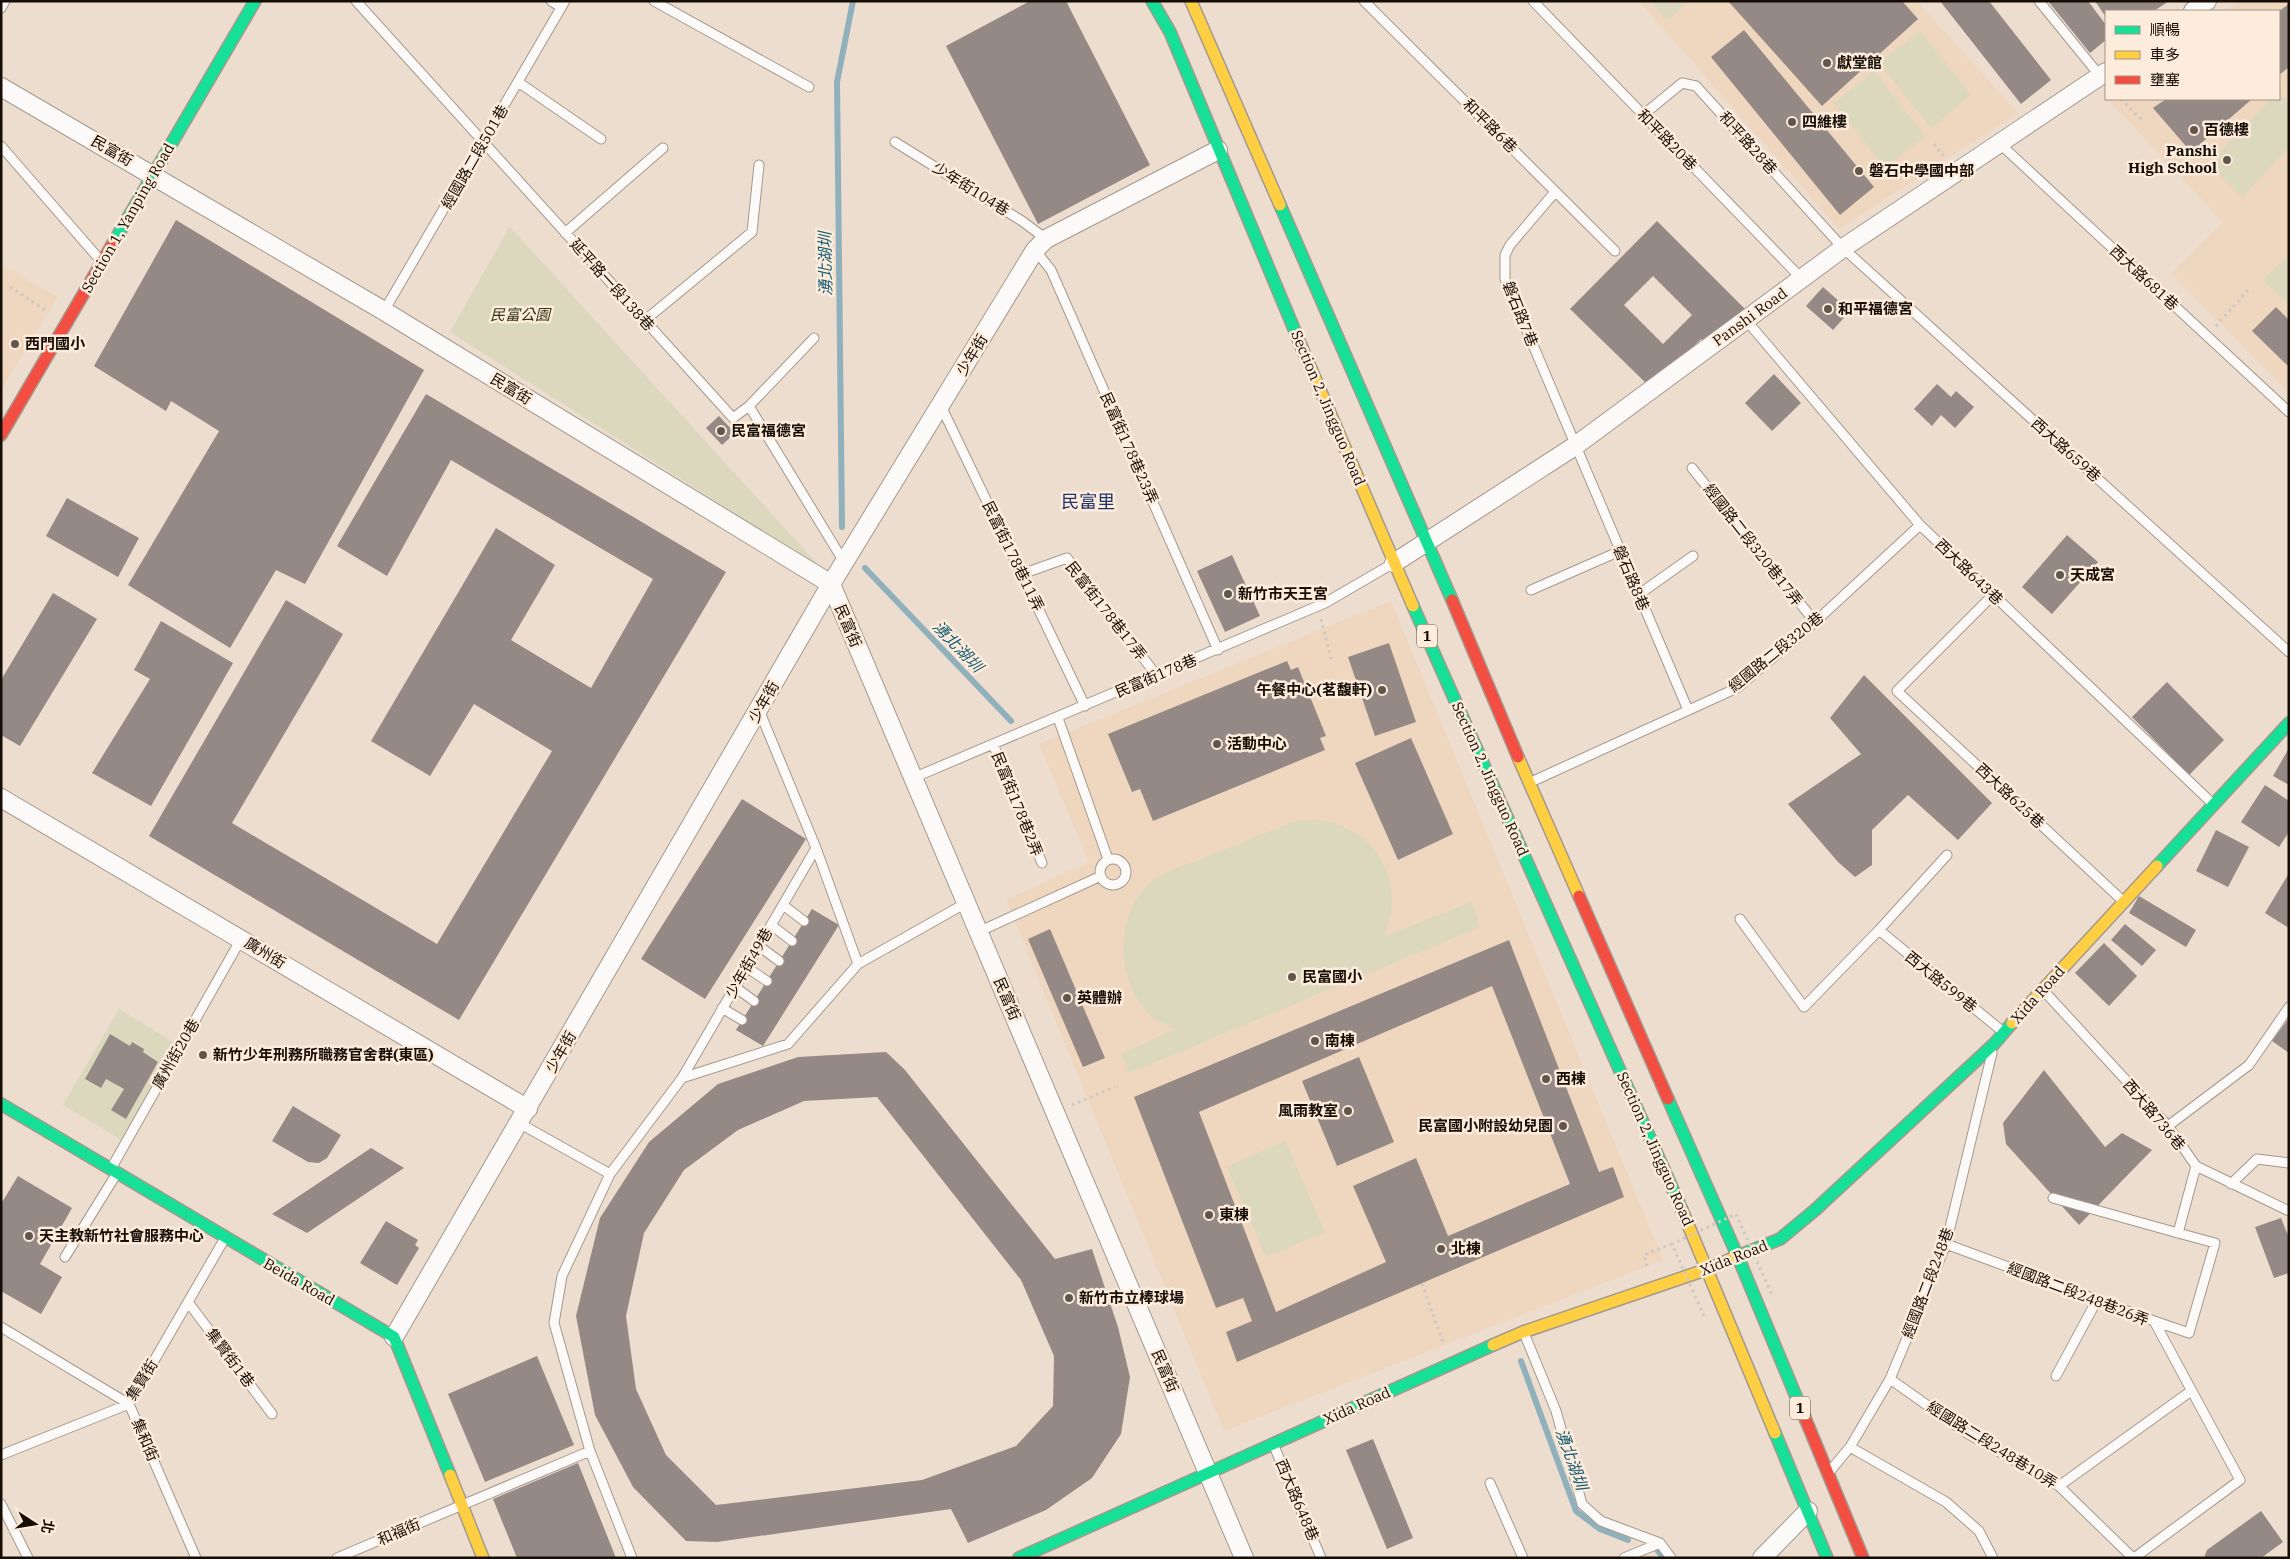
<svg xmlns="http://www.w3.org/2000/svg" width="2290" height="1559" font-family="'IBM Plex Serif','Noto Sans TC',serif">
	<rect width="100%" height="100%" fill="#ecddcf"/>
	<path fill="#efd6bf" d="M1639,1H1917L2018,113L1839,229Z
		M2240,1H2289V393L2171,273L2223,222L2107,99H2279V11H2225Z
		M1,265L58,297L1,390Z
		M1391,601L1663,1260L1224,1431L1006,900L1089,862L1039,744Z"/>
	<path fill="#dcd8be" d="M1650,1H1689L1668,21Z
		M1920,31L1971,95L1931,128L1879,63Z
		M1874,71L1925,136L1885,168L1834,103Z
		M2279,93L2289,103V148L2242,197L2208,164L2271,99H2279Z
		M510,226V227L821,568L450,332Z
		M2289,254V305L2263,280Z
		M1298,820C1305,820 1314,819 1321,820C1362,826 1393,860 1392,902C1392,913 1387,925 1385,936L1472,902L1480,927L1129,1073L1121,1054L1175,1029C1170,1026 1164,1024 1158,1021C1139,1009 1126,981 1124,959C1121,937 1128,905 1145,888C1160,872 1186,865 1206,857C1236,845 1267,832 1298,820Z
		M119,1009L178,1045L123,1141L63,1105Z
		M1285,1141L1325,1232L1266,1257L1227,1167Z"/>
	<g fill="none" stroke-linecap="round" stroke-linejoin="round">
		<path stroke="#90b0bb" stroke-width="6" d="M842,527L837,82L853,1
			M865,568L1011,721
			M1521,1361L1576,1511L1600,1529L1628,1540
			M1658,1551L1664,1558"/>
	</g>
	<path fill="#958986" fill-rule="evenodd" d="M1030,1H1066L1150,165L1038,224L946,46Z
		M1728,1H1902L1918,19L1822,106Z
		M1940,1H1989L2051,80L2021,104Z
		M2048,1H2088L2106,25V40L2090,53Z
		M2095,1H2169L2154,11H2106V17Z
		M2289,4V67L2279,75V11Z
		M1744,30L1874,187L1840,215L1711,57Z
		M2166,99H2252L2191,152L2153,108Z
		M176,220L424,370L305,584L276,570L230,648L128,585L219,431L171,401L166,411L94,366Z
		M1657,221L1748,312L1725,328L1723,325L1705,342L1701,339L1661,380L1650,387L1570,309ZM1653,276L1692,315L1663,344L1624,305Z
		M1823,287L1850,311L1833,330L1806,306Z
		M2276,307L2289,320V367L2252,331Z
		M1774,374L1801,403L1772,431L1745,403Z
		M1937,384L1951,397L1956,391L1974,407L1955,428L1941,415L1932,426L1914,409Z
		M426,394L726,572L459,1020L149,836L286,600L343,634L232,823L437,944L552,751L474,704L430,776L371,741L496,528L555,565L511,640L591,688L653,579L451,460L387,576L337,546Z
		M719,416L735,433L722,445L706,428Z
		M67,498L139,538L118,577L46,536Z
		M2067,535L2098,562L2052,614L2022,587Z
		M1232,555L1260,616L1225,632L1197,571Z
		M53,593L97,619L20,746L1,735V680Z
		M161,621L233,663L151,806L92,773L150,679L134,670Z
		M1389,643L1416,722L1375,736L1348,657Z
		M1287,661L1291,670L1298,667L1326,736L1320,738L1325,750L1153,821L1140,789L1132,792L1108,734Z
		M1864,675L1992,803L1958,840L1908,795L1872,830V865L1855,877L1838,862L1788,804L1861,754L1830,718Z
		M2167,682L2224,740L2189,775L2132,717Z
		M1411,738L1453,834L1398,860L1355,763Z
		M2289,748V785L2273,776Z
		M2265,785L2289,801V832L2279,847L2241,822Z
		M742,799L806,839L705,999L641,959Z
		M2216,830L2249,847L2228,887L2196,871Z
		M2289,873V928L2265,913Z
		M2139,896L2196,930L2186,947L2129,913Z
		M812,909L839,925L763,1046L736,1030Z
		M2125,924L2156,950L2142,966L2111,940Z
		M1050,929L1105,1058L1083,1067L1028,939Z
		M1509,940L1599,1172L1613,1167L1624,1197L1237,1362L1226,1332L1252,1321L1243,1298L1216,1308L1134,1097ZM1492,986L1570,1184L1448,1236L1416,1158L1353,1186L1386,1262L1276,1312L1199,1112Z
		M2104,943L2137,976L2109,1006L2075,973Z
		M2289,1018V1053L2272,1041Z
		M110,1034L130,1046L132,1042L144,1049L143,1052L158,1062L126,1119L111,1110L124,1089L106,1079L101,1088L85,1079Z
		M886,1052L905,1070L1055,1259L1092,1249L1118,1327L1130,1377L1121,1434L1092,1478L1046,1510L968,1543L951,1509L717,1542L686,1541L633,1487L595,1415L576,1316L600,1218L649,1142L718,1084L798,1057ZM877,1097L1021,1280L1054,1356L1053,1406L1016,1446L922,1480L716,1505L666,1455L636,1389L626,1316L644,1233L684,1170L738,1130L804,1101Z
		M1359,1057L1394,1142L1337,1166L1302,1081Z
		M2044,1070L2105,1147L2122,1133L2152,1150L2079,1225L2006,1144L2003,1123Z
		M293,1106L341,1135L327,1158L319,1163L308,1162L272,1141Z
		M371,1148L404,1168L307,1233L272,1214Z
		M18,1176L72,1208L40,1264L62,1277L41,1314L1,1291V1204Z
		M2281,1218L2289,1238V1273L2274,1278L2255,1227Z
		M386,1221L418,1240L415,1245L419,1248L397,1285L360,1263Z
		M537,1356L574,1445L485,1482L448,1394Z
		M1373,1439L1413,1538L1387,1549L1346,1450Z
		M578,1463L616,1558H517L493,1499Z
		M2261,1511L2283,1542L2261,1558H2204L2207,1550Z"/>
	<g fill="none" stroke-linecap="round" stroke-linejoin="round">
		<g stroke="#a4998e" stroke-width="11">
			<path id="lane" d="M356,1L733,418L749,406L844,562
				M551,1L561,7
				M654,1L809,87
				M1364,1L1615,251
				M1533,1L1802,279
				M2039,1L2100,76
				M1,8L5,1
				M518,82L601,139
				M1643,115L1682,83L1696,86L1843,248L2289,652
				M895,142L1022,221L1046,239
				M1999,143L2289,412
				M1,146L101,261
				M1555,192L1510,245L1505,255V279L1688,710
				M565,233L663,148
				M1035,250L1051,270L1218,650
				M384,311L565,1
				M1746,320L1920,525L2213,804
				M644,321L752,232L759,165
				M749,406L814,338
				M941,406L1085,706
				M1692,468L1815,622
				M1022,574L1067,558L1157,676
				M1531,590L1620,551
				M1638,595L1693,556
				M1993,595L1897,691L2123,901
				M1058,718L1108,859
				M993,744L1042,863
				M913,778L1325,603L1392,564
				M1531,782L1737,688L1815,622L1920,525
				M816,848L858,964
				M1100 872a13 13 0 1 1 26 0a13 13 0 1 1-26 0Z
				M783,905L804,921
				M1740,919L1804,1007L1879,930L1947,855
				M771,925L792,941
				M1879,930L2002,1031
				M978,932L1101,876
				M759,946L779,961
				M746,967L767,981
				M735,987L754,1001
				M2044,991L2168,1126L2196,1166L2289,1211
				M722,1008L742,1020
				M682,1078L816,848L759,710
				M519,1123L610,1174
				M2168,1126L2249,1065L2289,1007
				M112,1167L241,939
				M2231,1184L2257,1159L2289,1163
				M2053,1198L2178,1233L2196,1166
				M1946,1244L2154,1321L2240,1480L2134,1558
				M65,1257L117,1173
				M188,1302L272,1414
				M2154,1321L2189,1333L2215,1243L2178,1233
				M1,1327L129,1404L196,1558
				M1524,1333L1556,1411L1582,1504L1601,1521L1660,1543L1671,1558
				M2056,1376L2097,1300
				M1890,1379L1965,1432L2059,1486L2133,1558
				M1274,1446L1321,1558
				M1850,1447L1946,1502L1979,1531L1993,1558
				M1,1455L129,1404L225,1238
				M1830,1471L1850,1447L1890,1379L1946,1244L1992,1053
				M1490,1483L1523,1558
				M2059,1486L2191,1391
				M1,1504L28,1558
				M337,1558L590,1451
				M632,1558L590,1451L554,1323L562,1276L610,1174L682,1078L788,1044L858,964L966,903
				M1624,1558L1660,1543"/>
		</g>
		<g stroke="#a4998e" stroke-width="20">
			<path id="street" d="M2193,11L2207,1
				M1,87L384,311L831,584L1244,1558
				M1394,563L1575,446L1843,248L2106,72
				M1,798L528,1109
				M394,1337L831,584L1035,250L1046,239L1218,150
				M1762,1558L1808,1511"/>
		</g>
		<g stroke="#a4998e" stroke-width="14">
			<path id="fast" d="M1152,1L1170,32L1302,348
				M1280,205L1452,600
				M112,245L255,1
				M1413,606L1682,1210
				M2157,866L2289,723
				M1668,1099L1738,1257L1805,1418
				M1,1104L394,1337L450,1475
				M1738,1256L1780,1239L1815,1210L1994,1044L2012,1023
				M1775,1433L1827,1558
				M1019,1558L1493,1345"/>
		</g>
		<g stroke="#a4998e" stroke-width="14">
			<path id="slow" d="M1191,1L1280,205
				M1302,348L1413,606
				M1518,757L1579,896
				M2012,1023L2157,866
				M1682,1210L1775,1433
				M1493,1345L1523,1332L1708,1269L1738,1256
				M450,1475L483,1558"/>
		</g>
		<g stroke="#a4998e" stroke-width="14">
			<path id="jam" d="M1,435L112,245
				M1452,600L1518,757
				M1579,896L1668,1099
				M1805,1418L1863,1558"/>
		</g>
		<path stroke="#cdc8c4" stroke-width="3" stroke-dasharray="2.5 4" stroke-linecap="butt" d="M2121,99L2144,122
			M1934,144L1945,158
			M10,287L48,312
			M2216,326L2250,288
			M1321,619L1331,659
			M1072,1105L1115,1087
			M1647,1266L1644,1255L1671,1244
			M1422,1284L1444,1345"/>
		<use href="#lane" stroke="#fcfaf8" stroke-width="9"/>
		<use href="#street" stroke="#fcfaf8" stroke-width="18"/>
		<use href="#fast" stroke="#16e098" stroke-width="11"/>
		<use href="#slow" stroke="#ffcf43" stroke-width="11"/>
		<use href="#jam" stroke="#f24e42" stroke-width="11"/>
		<path stroke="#cdc8c4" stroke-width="3" stroke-dasharray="2.5 4" stroke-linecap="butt" d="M1704,1316L1672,1244L1736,1214L1772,1295"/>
	</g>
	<g fill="#61564c" stroke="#fdecdc" stroke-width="2">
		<circle cx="1827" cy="63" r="5"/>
		<circle cx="1792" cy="122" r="5"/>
		<circle cx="2194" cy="130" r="5"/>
		<circle cx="2227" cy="160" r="5"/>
		<circle cx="1859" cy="171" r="5"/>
		<circle cx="1828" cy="309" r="5"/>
		<circle cx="15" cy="344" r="5"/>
		<circle cx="721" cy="431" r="5"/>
		<circle cx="2060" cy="575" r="5"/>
		<circle cx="1228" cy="594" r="5"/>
		<circle cx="1382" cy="690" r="5"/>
		<circle cx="1217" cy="744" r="5"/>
		<circle cx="1292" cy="977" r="5"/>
		<circle cx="1067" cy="998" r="5"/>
		<circle cx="1315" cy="1041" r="5"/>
		<circle cx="203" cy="1055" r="5"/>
		<circle cx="1546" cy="1079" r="5"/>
		<circle cx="1348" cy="1111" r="5"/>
		<circle cx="1563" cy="1126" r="5"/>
		<circle cx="1209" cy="1215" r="5"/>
		<circle cx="29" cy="1236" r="5"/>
		<circle cx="1441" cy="1249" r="5"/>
		<circle cx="1069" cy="1298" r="5"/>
	</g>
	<g text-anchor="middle" stroke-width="5" stroke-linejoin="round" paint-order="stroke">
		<g fill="#fdecdc" stroke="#5b5046" stroke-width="1">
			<rect x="1417" y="624.5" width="20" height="23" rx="4"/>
			<rect x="1790" y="1396.5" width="20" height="23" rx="4"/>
		</g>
		<g font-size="14" font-weight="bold" fill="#160d05">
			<text x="1427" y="641">1</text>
			<text x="1800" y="1413">1</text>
		</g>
		<g font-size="15" font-weight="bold" fill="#160d05" stroke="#fdecdc" text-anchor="start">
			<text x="1837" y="68">獻堂館</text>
			<text x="1802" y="127">四維樓</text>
			<text x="2204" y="135">百德樓</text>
			<text x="2217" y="156" text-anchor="end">Panshi<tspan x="2217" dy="17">High School</tspan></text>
			<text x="1869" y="176">磐石中學國中部</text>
			<text x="1838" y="314">和平福德宮</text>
			<text x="25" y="349">西門國小</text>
			<text x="731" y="436">民富福德宮</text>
			<text x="2070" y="580">天成宮</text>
			<text x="1238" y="599">新竹市天王宮</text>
			<text x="1372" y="695" text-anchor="end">午餐中心(茗馥軒)</text>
			<text x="1227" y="749">活動中心</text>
			<text x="1302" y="982">民富國小</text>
			<text x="1077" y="1003">英體辦</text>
			<text x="1325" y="1046">南棟</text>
			<text x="213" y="1060">新竹少年刑務所職務官舍群(東區)</text>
			<text x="1556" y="1084">西棟</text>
			<text x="1338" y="1116" text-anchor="end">風雨教室</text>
			<text x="1553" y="1131" text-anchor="end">民富國小附設幼兒園</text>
			<text x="1219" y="1220">東棟</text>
			<text x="39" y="1241">天主教新竹社會服務中心</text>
			<text x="1451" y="1254">北棟</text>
			<text x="1079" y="1303">新竹市立棒球場</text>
		</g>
		<g font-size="15" fill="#160d05" stroke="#fdecdc">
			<text transform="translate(1490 126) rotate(45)" y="5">和平路6巷</text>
			<text transform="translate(1667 140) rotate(46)" y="5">和平路20巷</text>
			<text transform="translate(1748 143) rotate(48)" y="5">和平路28巷</text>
			<text transform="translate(112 151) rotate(30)" y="5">民富街</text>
			<text transform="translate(475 157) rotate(-60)" y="5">經國路二段501巷</text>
			<text transform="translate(971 189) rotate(32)" y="5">少年街104巷</text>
			<text transform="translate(128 218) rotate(-60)" y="5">Section 1, Yanping Road</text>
			<text transform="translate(2144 278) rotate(43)" y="5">西大路681巷</text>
			<text transform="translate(612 285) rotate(48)" y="5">延平路一段138巷</text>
			<text transform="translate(1520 314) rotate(68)" y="5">磐石路7巷</text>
			<text transform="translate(1750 317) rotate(-36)" y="5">Panshi Road</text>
			<text transform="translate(972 355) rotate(-59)" y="5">少年街</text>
			<text transform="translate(511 389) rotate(31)" y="5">民富街</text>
			<text transform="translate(1328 408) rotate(67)" y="5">Section 2, Jingguo Road</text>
			<text transform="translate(1129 448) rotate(66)" y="5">民富街178巷23弄</text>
			<text transform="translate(2066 450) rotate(42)" y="5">西大路659巷</text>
			<text transform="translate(1753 545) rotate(52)" y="5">經國路二段320巷17弄</text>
			<text transform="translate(1013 556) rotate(64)" y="5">民富街178巷11弄</text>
			<text transform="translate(1969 572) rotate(44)" y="5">西大路643巷</text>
			<text transform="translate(1631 578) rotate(67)" y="5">磐石路8巷</text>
			<text transform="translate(1106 611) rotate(52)" y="5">民富街178巷17弄</text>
			<text transform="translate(848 626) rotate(67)" y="5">民富街</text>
			<text transform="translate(1776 652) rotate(-39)" y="5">經國路二段320巷</text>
			<text transform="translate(1156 676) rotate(-23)" y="5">民富街178巷</text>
			<text transform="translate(764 702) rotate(-60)" y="5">少年街</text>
			<text transform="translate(1490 779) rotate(66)" y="5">Section 2, Jingguo Road</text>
			<text transform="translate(2010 796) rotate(43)" y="5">西大路625巷</text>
			<text transform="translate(1017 804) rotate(68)" y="5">民富街178巷2弄</text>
			<text transform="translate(265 953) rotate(31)" y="5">廣州街</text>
			<text transform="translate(749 963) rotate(-60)" y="5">少年街49巷</text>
			<text transform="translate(1941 982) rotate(39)" y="5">西大路599巷</text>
			<text transform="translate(2038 995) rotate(-48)" y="5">Xida Road</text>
			<text transform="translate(1007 999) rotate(67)" y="5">民富街</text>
			<text transform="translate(561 1052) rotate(-60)" y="5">少年街</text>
			<text transform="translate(176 1054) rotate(-60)" y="5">廣州街20巷</text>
			<text transform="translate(2154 1115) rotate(50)" y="5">西大路736巷</text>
			<text transform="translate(1655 1149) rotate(66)" y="5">Section 2, Jingguo Road</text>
			<text transform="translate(1734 1258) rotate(-22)" y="5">Xida Road</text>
			<text transform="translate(299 1282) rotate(30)" y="5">Beida Road</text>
			<text transform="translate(1928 1283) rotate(-69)" y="5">經國路二段248巷</text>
			<text transform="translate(2078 1294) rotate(21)" y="5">經國路二段248巷26弄</text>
			<text transform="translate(230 1358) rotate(53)" y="5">集賢街1巷</text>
			<text transform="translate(1165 1371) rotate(67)" y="5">民富街</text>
			<text transform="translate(142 1380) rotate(-58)" y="5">集賢街</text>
			<text transform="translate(1357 1406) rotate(-24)" y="5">Xida Road</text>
			<text transform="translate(145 1440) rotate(67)" y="5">集和街</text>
			<text transform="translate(1992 1445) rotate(32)" y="5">經國路二段248巷10弄</text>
			<text transform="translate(1297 1500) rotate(67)" y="5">西大路648巷</text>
			<text transform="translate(399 1532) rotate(-23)" y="5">和福街</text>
		</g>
		<g font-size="15" font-style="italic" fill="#323610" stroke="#fdecdc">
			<text x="520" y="320">民富公園</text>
		</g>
		<g font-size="16" font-style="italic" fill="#185d74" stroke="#fdecdc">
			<text transform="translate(825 264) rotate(-91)" y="6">湧北湖圳</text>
			<text transform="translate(958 646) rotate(46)" y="6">湧北湖圳</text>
			<text transform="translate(1572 1459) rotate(70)" y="6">湧北湖圳</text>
		</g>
		<g font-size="18" fill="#20336b" stroke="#fdecdc">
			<text x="1088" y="508">民富里</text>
		</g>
	</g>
	<rect width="2290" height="1559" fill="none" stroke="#160d05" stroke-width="5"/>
	<rect x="2105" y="10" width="175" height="90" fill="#fdecdc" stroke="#a19386"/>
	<rect x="2115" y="26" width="25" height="8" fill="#16e098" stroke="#a19386"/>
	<text x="2150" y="35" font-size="15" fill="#160d05">順暢</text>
	<rect x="2115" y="51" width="25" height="8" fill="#ffcf43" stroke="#a19386"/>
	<text x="2150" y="60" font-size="15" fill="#160d05">車多</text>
	<rect x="2115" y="76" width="25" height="8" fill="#f24e42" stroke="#a19386"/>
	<text x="2150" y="85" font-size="15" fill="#160d05">壅塞</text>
	<g transform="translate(35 1524) rotate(102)" stroke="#fdecdc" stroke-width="4" paint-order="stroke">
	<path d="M0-4L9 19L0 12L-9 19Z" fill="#160d05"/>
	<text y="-8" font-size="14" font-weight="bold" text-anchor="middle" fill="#160d05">北</text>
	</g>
</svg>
